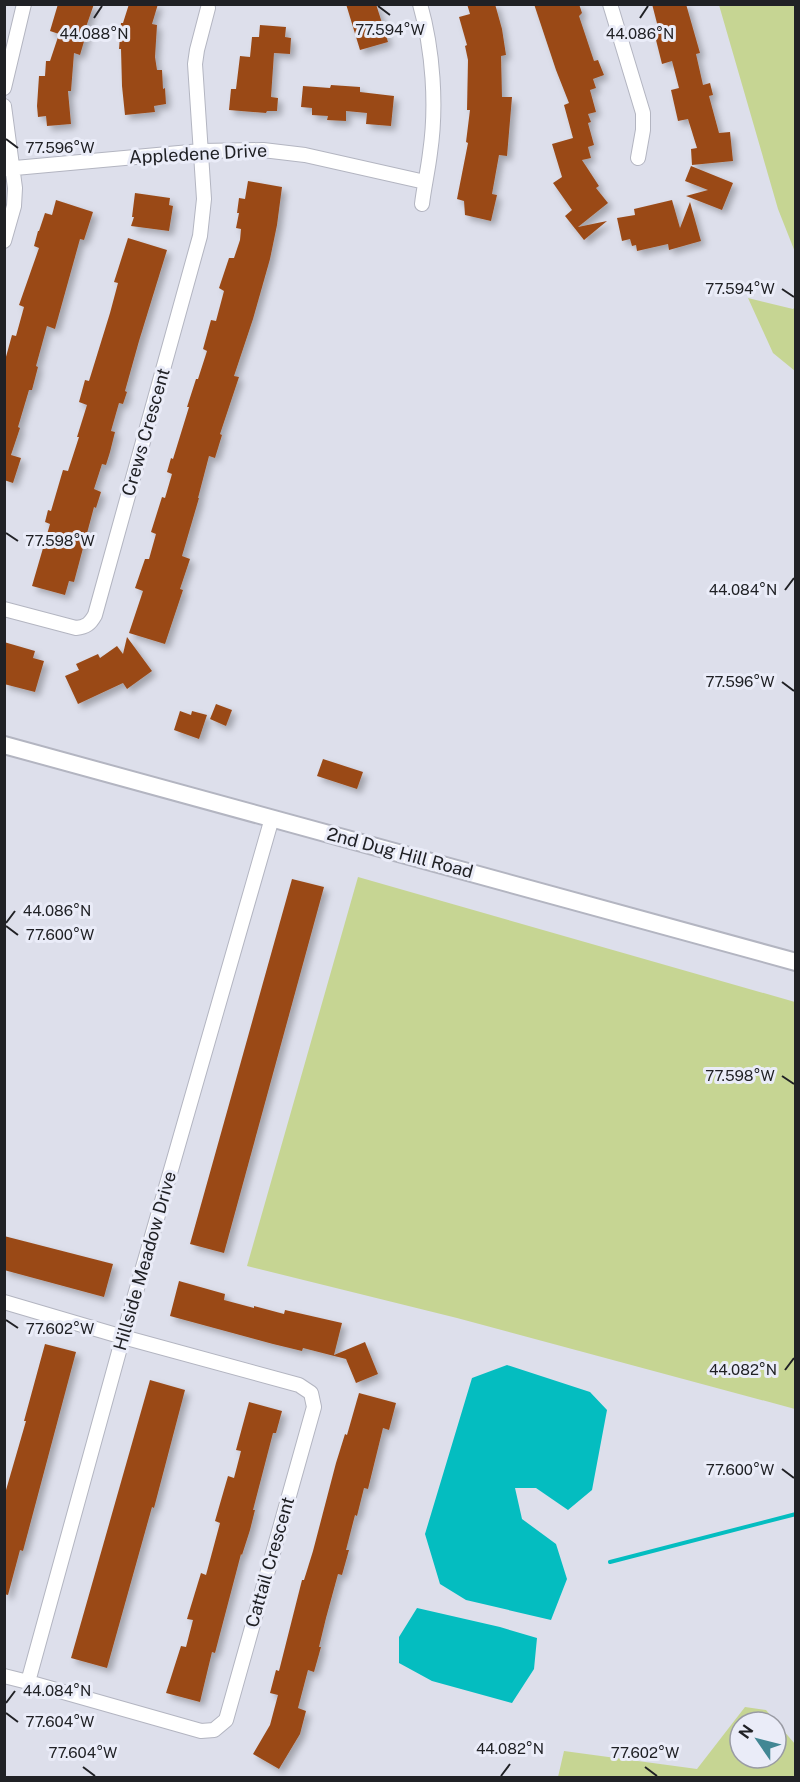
<svg xmlns="http://www.w3.org/2000/svg" width="800" height="1782" font-family="'Public Sans',sans-serif">
	<defs>
		<filter id="shadow"><feDropShadow dx="4.5" dy="4.5" stdDeviation="3" flood-color="#0004"/></filter>
	</defs>
	<rect width="100%" height="100%" fill="#dddfeb"/>
	<path fill="#c6d593" d="M719,5H795V252L778,209Z
		M748,298L793,309L795,307V371L773,353Z
		M358,877L795,1002V1409L457,1318L247,1266Z
		M745,1707L766,1710L776,1722H740V1758H776V1722L795,1744V1777H558L564,1751L697,1769Z"/>
	<path fill="#04bdc0" d="M507,1365L590,1392L607,1410L592,1490L568,1510L536,1488H515L522,1519L556,1544L567,1579L551,1620L466,1600L440,1584L425,1534L472,1378Z
		M417,1608L500,1627L537,1638L534,1669L512,1703L432,1681L399,1663V1637Z"/>
	<g fill="none" stroke-linecap="round" stroke-linejoin="round">
		<path stroke="#04bdc0" stroke-width="4" d="M610,1562L796,1514"/>
	</g>
	<path fill="#9a4a18" filter="url(#shadow)" d="M58,4H94L86,27L88,28L80,55L74,53L71,91H68L71,124L47,126L46,116L38,117L37,106L39,76H45L46,61H50L59,34L50,31Z
		M129,4H158L152,24L157,25L155,57L157,70H162L163,89L165,88L166,104L154,106L155,112L125,115L122,86L121,49H119L121,23H123Z
		M346,4H376L388,42L360,50Z
		M467,4H495L502,29L506,55L501,56L502,97H512L507,156L499,155L492,194L497,195L491,221L465,215L464,201L457,199L468,143L466,142L470,110H467L468,60L465,46L467,45L459,17L470,14Z
		M534,4H579L582,13L579,16L594,61L598,60L604,75L593,79L596,88L590,90L596,112L588,114L591,122L588,123L594,145L588,147L591,158L582,160L599,186L596,188L608,203L578,227L607,221L584,240L565,216L572,210L553,183L562,177L552,144L573,138L564,105L569,103L556,70Z
		M652,4H686L700,53L696,54L703,85L710,83L713,95L709,96L719,133L730,132L733,161L692,165L691,149L697,148L688,119L678,121L671,90L679,88L672,61L662,64L654,32L659,31Z
		M260,25L286,27L285,37L291,38L290,54L274,53L271,97L278,98L277,111H267L266,113L229,110L231,89H236L240,56L250,57L252,37H259Z
		M331,85L360,87V92L394,96L391,126L366,124L367,113L346,111V121L327,120L328,116L312,115V108L301,107L303,86L330,88Z
		M691,166L733,183L722,210L686,196L708,190L685,181Z
		M248,181L282,187L277,225L270,259L253,319L234,376L239,377L220,434L222,435L215,458L209,456L198,498H199L182,556L190,559L180,589L183,590L165,644L129,633L143,591L135,588L145,559H149L156,534L151,532L162,497L165,498L172,474L167,472L171,458L173,459L189,407H187L196,379H198L207,351L203,349L211,320L216,321L224,291L219,288L229,258H234L240,240L241,229L236,228L239,213H237L239,198L245,199Z
		M135,193L170,198L169,205L173,206L169,231L131,226L134,217H132Z
		M56,200L93,212L84,240L80,239L55,329L47,326L36,366L38,367L32,390H29L18,427L20,428L11,455L21,458L13,483L4,480V364L12,335L16,336L24,307L19,305L39,248L34,246L38,231H39L45,213L52,215Z
		M672,200L680,228L690,202L701,241L669,250L668,244L637,251L636,245L632,246L630,239L622,241L617,218L635,215L634,209Z
		M128,238L167,250L139,341L125,391L127,392L123,404L119,403L111,431L115,432L110,452L106,465L102,464L94,489L101,492L96,508L94,507L74,582L69,581L65,595L32,586L50,524L45,522L48,510L51,511L63,470L68,471L79,437H77L87,405L79,402L85,380L89,381L110,313L118,283L114,282Z
		M127,637L152,671L127,689L123,683L78,704L65,676L79,670L76,664L98,654L100,658L117,646L123,654Z
		M4,642L35,651L33,658L44,661L35,692L4,684Z
		M216,704L232,710L226,726L210,719Z
		M180,711L191,715L192,711L207,715L199,739L174,730Z
		M323,759L363,772L357,789L317,776Z
		M292,879L324,887L224,1253L190,1244Z
		M4,1236L113,1264L104,1297L4,1270Z
		M179,1281L225,1294L224,1300L254,1308V1306L284,1314L285,1310L342,1323L334,1355L365,1342L378,1374L356,1383L346,1359L303,1348L302,1351L273,1344L170,1316Z
		M45,1344L76,1352L23,1551L20,1550L8,1595L4,1594V1497L26,1421H24Z
		M150,1380L185,1390L154,1508L152,1507L107,1668L71,1658Z
		M359,1393L396,1403L389,1430L383,1428L368,1489L364,1488L357,1516L355,1515L346,1550H349L342,1575L338,1574L326,1618L319,1647H321L314,1672L308,1670L298,1708L306,1711L300,1734L279,1769L253,1754L270,1725L278,1695L270,1693L276,1670L279,1671L302,1580H304L313,1551L336,1463L345,1434L347,1435Z
		M249,1402L282,1411L276,1433H273L253,1510H255L250,1530L242,1555L241,1554L215,1653L212,1652L200,1702L166,1693L181,1646L186,1647L193,1620L187,1619L201,1573L206,1575L220,1523L215,1521L228,1476L234,1478L241,1451L236,1450Z"/>
	<g fill="none" stroke-linecap="round" stroke-linejoin="round">
		<g stroke="#b3b5c1" stroke-width="16">
			<path id="minor" d="M420,4C433,50 437,106 430,153C428,170 424,187 422,204
				M610,4L643,113V130L638,158
				M4,88L24,4
				M4,106L15,188L14,206L4,241
				M4,169L201,151L263,150L305,155L425,182
				M4,609L76,628C86,627 90,624 95,615L200,236L204,199L195,64L197,50L208,8
				M4,1302L123,1337L299,1385L311,1393L314,1407L226,1720L214,1730L201,1731L28,1682
				M4,1676L28,1682L123,1337L272,818"/>
		</g>
		<g stroke="#b3b5c1" stroke-width="20">
			<path id="tertiary" d="M4,745L796,962"/>
		</g>
		<use href="#minor" stroke="#fff" stroke-width="14"/>
		<use href="#tertiary" stroke="#fff" stroke-width="16"/>
	</g>
	<path fill="none" stroke="#202125" stroke-width="2" d="M378,6L390,15M94,18L102,6M640,18L648,6M6,139L18,148M782,289L794,297M6,533L18,541M785,590L794,578M782,682L794,691M6,923L15,911M6,926L18,935M782,1076L794,1084M6,1320L18,1328M785,1370L794,1358M782,1469L794,1478M6,1703L15,1691M6,1713L18,1722M83,1767L95,1776M645,1767L657,1776M501,1776L510,1764"/>
	<g text-anchor="middle" stroke-width="6" stroke-linejoin="round" paint-order="stroke">
		<g font-size="18" fill="#202125" stroke="#eaecf8">
			<text transform="translate(198 154) rotate(-3)" y="6">Appledene Drive</text>
			<text transform="translate(146 432) rotate(-74)" y="6">Crews Crescent</text>
			<text transform="translate(400 853) rotate(15)" y="6">2nd Dug Hill Road</text>
			<text transform="translate(145 1261) rotate(-74)" y="6">Hillside Meadow Drive</text>
			<text transform="translate(270 1562) rotate(-74)" y="6">Cattail Crescent</text>
		</g>
	</g>
	<g font-size="15" text-anchor="middle" fill="#202125" stroke="#eaecf8" stroke-width="6" stroke-linejoin="round" paint-order="stroke">
		<text x="390" y="35">77.594°W</text>
		<text x="94" y="39">44.088°N</text>
		<text x="640" y="39">44.086°N</text>
		<text x="60" y="153">77.596°W</text>
		<text x="740" y="294">77.594°W</text>
		<text x="60" y="546">77.598°W</text>
		<text x="743" y="595">44.084°N</text>
		<text x="740" y="687">77.596°W</text>
		<text x="57" y="916">44.086°N</text>
		<text x="60" y="940">77.600°W</text>
		<text x="740" y="1081">77.598°W</text>
		<text x="60" y="1334">77.602°W</text>
		<text x="743" y="1375">44.082°N</text>
		<text x="740" y="1475">77.600°W</text>
		<text x="57" y="1696">44.084°N</text>
		<text x="60" y="1727">77.604°W</text>
		<text x="510" y="1754">44.082°N</text>
		<text x="83" y="1758">77.604°W</text>
		<text x="645" y="1758">77.602°W</text>
	</g>
	<rect width="800" height="1782" fill="none" stroke="#202125" stroke-width="12"/>
	<g transform="translate(758 1740) rotate(305)"><circle r="28" fill="#eaecf8" stroke="#999ba4" stroke-width="1.5"/>
	<path d="M0-4.5L10 22L0 15L-10 22Z" fill="#428794"/>
	<text y="-9" font-size="16" font-weight="bold" text-anchor="middle" fill="#202125">N</text>
	</g>
</svg>
